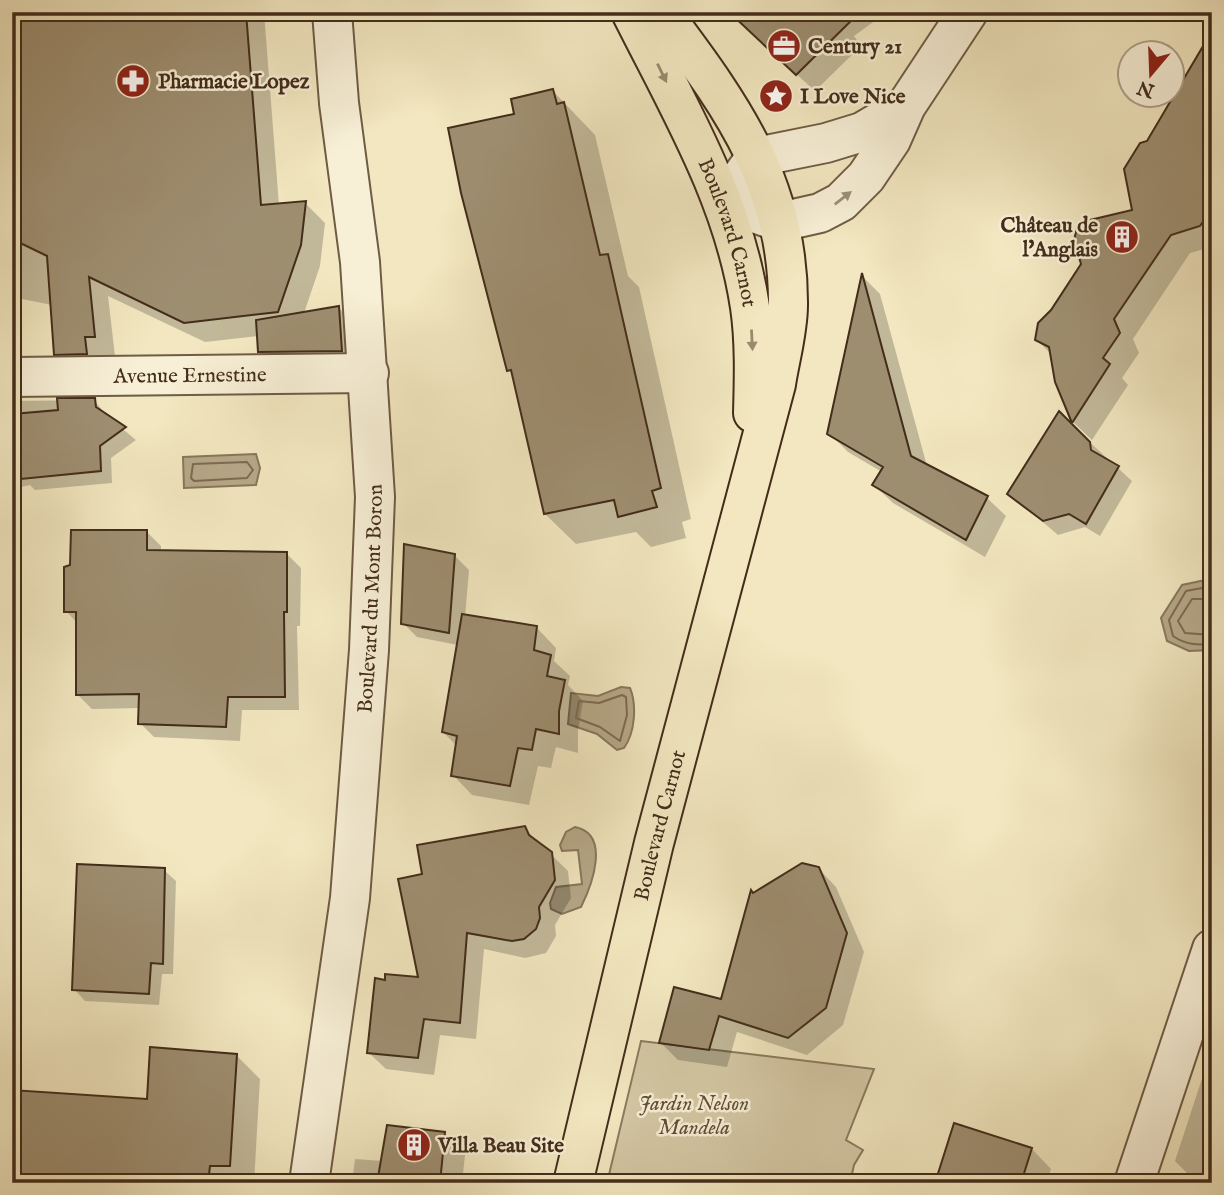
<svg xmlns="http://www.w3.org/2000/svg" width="1224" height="1195" font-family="'IM FELL English',serif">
	<rect width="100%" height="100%" fill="#f2e7c0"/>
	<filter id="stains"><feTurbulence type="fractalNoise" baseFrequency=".00286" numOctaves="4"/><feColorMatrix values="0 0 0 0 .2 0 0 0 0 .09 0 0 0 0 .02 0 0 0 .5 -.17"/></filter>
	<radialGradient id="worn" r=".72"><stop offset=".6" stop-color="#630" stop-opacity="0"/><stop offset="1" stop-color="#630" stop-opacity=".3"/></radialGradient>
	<path fill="#d4c7a4" stroke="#8c7a5f" stroke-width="2" d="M641,1041L874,1069L846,1140L863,1150L854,1165L850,1183H607Z"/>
	<path fill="#b6a888" stroke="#88775c" stroke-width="2" d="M256,454L260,468L256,485L184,488L183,457Z
		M1205,580L1212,585V650L1189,651L1167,641L1161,618L1182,585Z
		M621,687L630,688C637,705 635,733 624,748L617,750L597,734L568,724L571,693L598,696Z
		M575,827C611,834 592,885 581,907L562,914L551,909L550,903L556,887L582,884L578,850L562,851L560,845L566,832Z"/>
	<path fill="#0003" d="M12,12H264L279,205L305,203L325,223L320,266L304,313L339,308L371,340L374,383L292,384L259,352V336L205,342L108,296L115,356L104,357L76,374L56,354L52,305L12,297Z
		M757,12H887L854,36L861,46L815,91L762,43Z
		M1197,72L1212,73V247L1190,253L1133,339L1139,353L1122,378L1128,385L1092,440L1073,422L1057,381L1052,355L1037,340L1042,318L1052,311L1134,212L1148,143L1178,92L1182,80Z
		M553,91L595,135L628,276L639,287L691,519L682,522L686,538L651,547L636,532L576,544L545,514L513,375L509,370L516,115Z
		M863,277L880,294L927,466L987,498L1006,516L985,557L893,503L874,485L882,472L848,452L829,433Z
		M94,400L107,416L136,440L111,458L112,483L35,490L30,485L12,489V401Z
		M1059,414L1132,481L1100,536L1085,527L1058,535L1010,494Z
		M147,532L161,546V552L287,554L301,568L300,626H297L299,710H242L240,741L154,737L140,723V708L92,709L78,695V624L66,611Z
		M454,555L469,570L465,617L537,628L556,648L554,661L570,676L568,685L583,701L578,731V753L556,747L551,768L538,766L529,805L472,795L453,775L457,746L443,732L458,645L417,637L403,623Z
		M524,828L568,871L571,898L555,925L556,936L546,953L525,958L484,949L476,1039L440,1035L434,1075L386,1069L368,1052L420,979L424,876Z
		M818,868L836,887L864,952L843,1025L807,1055L737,1032L727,1067L678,1060L661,1043L722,1001L754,895Z
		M164,870L176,881L173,974H162L159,1005L85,1001L74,989Z
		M1212,1048V1183H1204L1190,1176L1175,1161Z
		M236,1055L260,1079L254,1183H12Z
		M445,1134L465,1155L462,1183H352L355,1159L383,1161Z
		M1032,1149L1051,1169L1046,1183H937Z"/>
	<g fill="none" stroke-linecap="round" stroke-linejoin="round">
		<path stroke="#7c6a51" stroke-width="2" d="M247,462L253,470L247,478L194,481L191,478L193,464Z
			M1212,590L1202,588L1186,591L1169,620L1173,636C1186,645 1197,645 1212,644
			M1212,599H1192L1178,621L1185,633L1212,635
			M622,695L626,697L627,715L620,741L600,727L576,718L579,701L599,703Z"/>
	</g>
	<path fill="#9e8e70" stroke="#432d1a" stroke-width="2" d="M12,12H246L261,205L306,201L301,245L278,312L184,323L89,277L95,337H85L87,354L54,355L47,256L12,239Z
		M729,12H860L796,75Z
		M1212,31V209L1200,226L1171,235L1114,319L1120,333L1103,358L1110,364L1072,423L1055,382L1049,347L1035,340L1038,323L1051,310L1081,264L1074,240L1077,228L1090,220L1132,210L1124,169L1140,143L1147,141Z
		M553,89L557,104L564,102L600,255L608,254L661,488L652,491L657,507L618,517L614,500L544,514L511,370L507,371L461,193L448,128L514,114L511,99Z
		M862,273L911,456L988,496L966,540L872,485L883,467L827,434Z
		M339,306L342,351L258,352L256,320Z
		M57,398H95L96,407L126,427L100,446L101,471L21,479L19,456L12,457L13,414L58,410Z
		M1059,411L1090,442L1091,450L1119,466L1086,524L1069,514L1043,521L1007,494Z
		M71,530H147V550L287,552V612H284L285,697H228L226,727L138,724L139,694L76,695V612H64V567L70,565Z
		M404,544L455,554L449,633L401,624Z
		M462,614L537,626L534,650L551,655L547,676L565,680L559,711V734L536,729L532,750L518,748L510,786L451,776L457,736L442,732Z
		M525,826L529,835L552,852L555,880L539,907L540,918L536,929L524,939L512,941L467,933L460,1023L424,1019L418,1058L367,1053L375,978L385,980V974L418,977L398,879L422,874L417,845Z
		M802,863L819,867L847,933L826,1008L788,1038L719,1016L709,1050L659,1043L674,987L721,999L751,890L753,893Z
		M77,864L165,868L163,964L151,963L149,994L72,990Z
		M150,1047L237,1054L230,1166H210L208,1183H12V1090L147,1099Z
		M954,1123L1032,1148L1021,1183H935Z
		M387,1125L445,1132L440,1183H377Z"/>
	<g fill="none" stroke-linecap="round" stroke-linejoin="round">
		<g stroke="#6f5c44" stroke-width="42">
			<g id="minor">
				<path d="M906,106L862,132L826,143L756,157L723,202L780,222L820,213L841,202L866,177L891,140L906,106L968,12"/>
				<path id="s1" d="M12,377L369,373"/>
				<path id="s2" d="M309,1183L350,898L369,650L375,497L360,262L339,103L332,12"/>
				<path d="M1134,1183L1212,949"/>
			</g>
		</g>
		<g stroke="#432d1a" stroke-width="42">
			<g id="major">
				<path id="s3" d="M631,12C679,108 734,199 750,307C755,341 754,378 753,413"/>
				<path id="s4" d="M573,1183L654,843L776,384C780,358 788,331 788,305C789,188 735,110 668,21L656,12"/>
			</g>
		</g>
		<use href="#minor" stroke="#f7efd6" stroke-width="38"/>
		<use href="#major" stroke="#f2e7c0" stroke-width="38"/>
	</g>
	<defs><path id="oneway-solid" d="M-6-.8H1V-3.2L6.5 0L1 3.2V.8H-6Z" transform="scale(1.75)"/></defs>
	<g fill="#9a8a6d">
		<use href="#oneway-solid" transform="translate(662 73) rotate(64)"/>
		<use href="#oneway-solid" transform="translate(752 340) rotate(87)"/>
	</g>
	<use fill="#9d8e78" href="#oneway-solid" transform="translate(843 198) rotate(-38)"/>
	<defs>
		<g id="office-disc" transform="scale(1.75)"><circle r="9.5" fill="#8f2418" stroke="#f7efd6"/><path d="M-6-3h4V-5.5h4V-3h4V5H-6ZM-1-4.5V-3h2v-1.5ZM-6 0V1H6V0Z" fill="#fff"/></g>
		<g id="pharmacy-disc" transform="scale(1.75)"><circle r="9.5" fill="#8f2418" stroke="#f7efd6"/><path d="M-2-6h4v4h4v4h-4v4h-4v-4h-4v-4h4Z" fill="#fff"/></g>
		<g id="sight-disc" transform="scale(1.75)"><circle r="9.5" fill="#8f2418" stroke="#f7efd6"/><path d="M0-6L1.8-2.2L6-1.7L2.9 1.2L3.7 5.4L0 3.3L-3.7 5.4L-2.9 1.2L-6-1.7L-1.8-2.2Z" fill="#fff"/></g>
		<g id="building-disc" transform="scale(1.75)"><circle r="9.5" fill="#8f2418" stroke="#f7efd6"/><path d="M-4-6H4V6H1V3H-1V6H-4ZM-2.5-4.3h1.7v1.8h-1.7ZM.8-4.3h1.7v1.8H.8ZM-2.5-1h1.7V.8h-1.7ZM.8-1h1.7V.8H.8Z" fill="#fff"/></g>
	</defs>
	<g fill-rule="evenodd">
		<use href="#office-disc" x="784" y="46"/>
		<use href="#pharmacy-disc" x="133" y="81"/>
		<use href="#sight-disc" x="776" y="96"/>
		<use href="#building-disc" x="1122" y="237"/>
		<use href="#building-disc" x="414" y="1145"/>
	</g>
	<g text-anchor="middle" stroke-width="5" stroke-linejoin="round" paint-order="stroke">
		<g font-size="21" font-weight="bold" fill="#432d1a" stroke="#f7efd6" text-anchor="start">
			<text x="808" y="53">Century 21</text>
			<text x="158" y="88">Pharmacie Lopez</text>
			<text x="800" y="103">I Love Nice</text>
			<text x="1098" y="232" text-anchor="end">Château de<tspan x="1098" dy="24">l'Anglais</tspan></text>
			<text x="438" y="1152">Villa Beau Site</text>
		</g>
		<g font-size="21" fill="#432d1a" stroke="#f7efd6">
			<text dy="7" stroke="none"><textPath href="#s3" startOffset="242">Boulevard Carnot</textPath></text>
			<text dy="7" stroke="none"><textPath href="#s1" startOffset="178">Avenue Ernestine</textPath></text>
			<text dy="7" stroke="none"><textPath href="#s2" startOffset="588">Boulevard du Mont Boron</textPath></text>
			<text dy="7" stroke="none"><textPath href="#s4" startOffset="368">Boulevard Carnot</textPath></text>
		</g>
		<g font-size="21" font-style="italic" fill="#604c36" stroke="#f7efd6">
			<text x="694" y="1110">Jardin Nelson<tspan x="694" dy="24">Mandela</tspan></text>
		</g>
	</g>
	<rect width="1224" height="1195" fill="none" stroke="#f2e7c0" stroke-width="42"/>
	<rect x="14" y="14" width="1196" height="1167" fill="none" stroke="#432d1a" stroke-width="3.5"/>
	<rect x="21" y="21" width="1182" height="1153" fill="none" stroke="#432d1a" stroke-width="2"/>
	<g transform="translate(1151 74) rotate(199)"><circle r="33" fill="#f7efd6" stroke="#afa18b" stroke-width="2"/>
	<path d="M0-5L12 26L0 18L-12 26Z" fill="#8f2418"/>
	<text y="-10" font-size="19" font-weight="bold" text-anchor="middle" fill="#432d1a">N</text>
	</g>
	<rect width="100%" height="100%" filter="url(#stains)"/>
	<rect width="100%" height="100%" fill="url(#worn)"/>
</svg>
